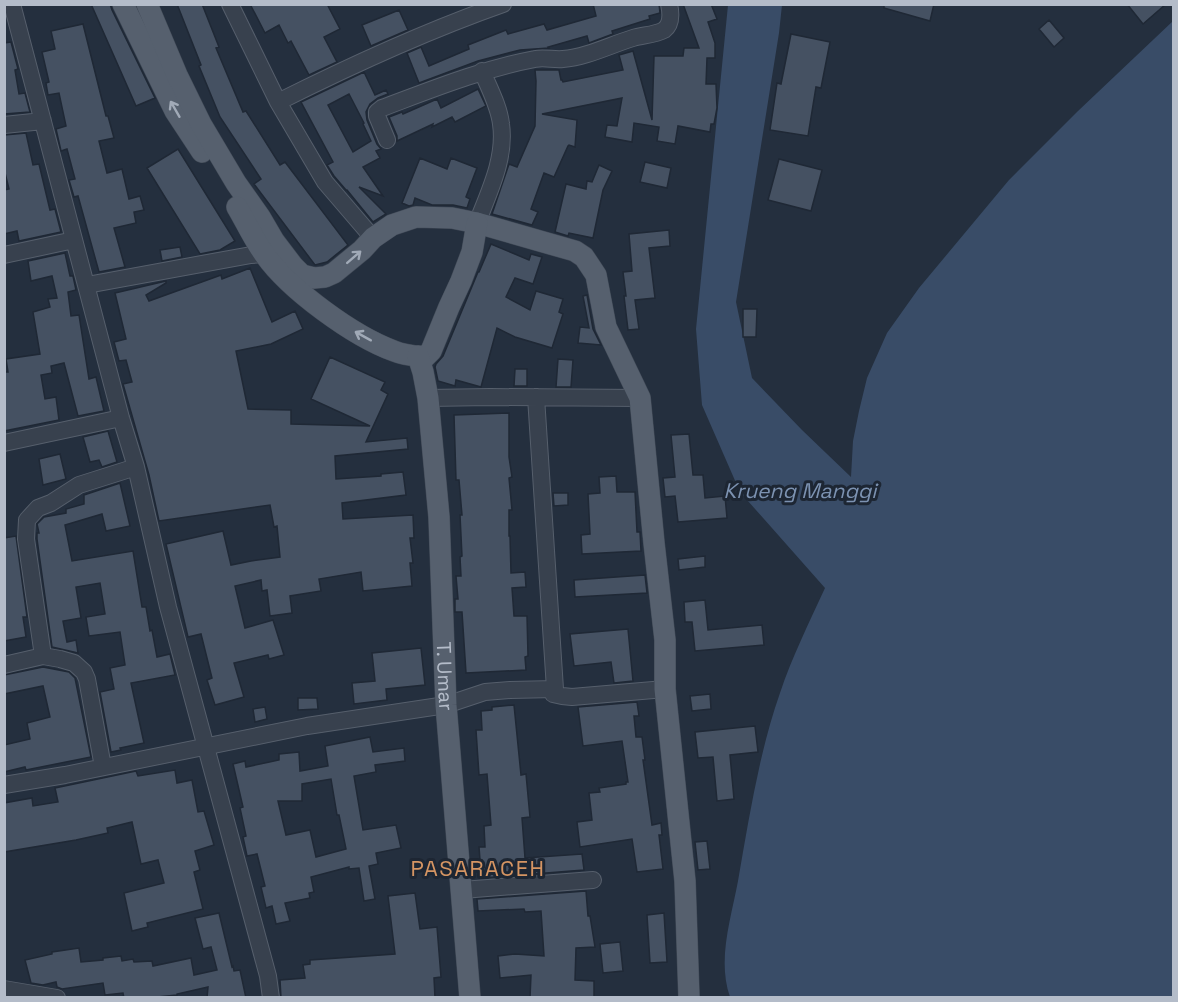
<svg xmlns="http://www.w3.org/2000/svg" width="1178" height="1002" font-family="'Space Grotesk',sans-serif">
	<rect width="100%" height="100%" fill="#242f3e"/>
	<path fill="#394c67" d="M728,5H782L779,33L736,302L752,378L802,430L851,477L853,441L859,411L867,378L887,333L919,288L1009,180L1078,111L1173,21V997H730C717,960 731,919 738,881C749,818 759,753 780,693C792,657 809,623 825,588L740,492L702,405L696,329Z"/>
	<path fill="#455162" stroke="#1f2835" stroke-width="1.5" fill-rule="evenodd" d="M91,4H110L112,10L155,98L136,106Z
		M177,4H202L219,47L216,48L243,112L246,111L280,165L285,162L348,245L327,262L315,265L254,184L261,179L220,117L199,66L201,65Z
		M250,4H327L340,29L324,37L337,62L309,75L291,41L288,43L279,25L265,33Z
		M593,4H659L660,13L649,16L650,19L612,31L613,34L589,43L587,36L548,47L549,48L520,50L478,61L419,83L407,53L421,47L429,66L469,49L468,45L506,30L508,34L544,24L547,30L596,16Z
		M683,4H711L717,19L708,22L715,43V58H707L706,84H716L717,108L714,124H711L710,132L678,126L675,144L657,141L659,127L634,123L632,142L605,137L607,125L617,126L622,98L542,114L577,120L575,147L569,145L568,146L554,177L544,173L531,209L538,212L532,225L492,214L509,164L517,167L535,126L536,81L535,70H559L561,80H562L563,82L623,70L619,55L633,51L652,120L654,56H683L684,48H699Z
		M884,4H934L930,21L884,8Z
		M1127,4H1166L1143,24Z
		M399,10L408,30L371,46L362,25Z
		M1049,20L1064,38L1054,47L1039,29Z
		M83,24L106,116H108L114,138L99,141L107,173L122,169L129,199L140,196L144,210L134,212L136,223L114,228L125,267L99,272L78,196L74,197L69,180L75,179L67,149L61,151L56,129L66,126L59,93L48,95L46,83L49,82L42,52L55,49L51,31Z
		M791,34L830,42L821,88L816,87L808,136L770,130L777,83L781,84Z
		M11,42L18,69L15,70L19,94L25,93L30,112L4,114V43Z
		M364,72L375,95L386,90L388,94L378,98L370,104L366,112L367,120L377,144L381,149L376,151L380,158L363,167L383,196L359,187L386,214L373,222L347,190H346L334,176L327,165L333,162L301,102ZM349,94L364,123L363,124L371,141L353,152L328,105Z
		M478,89L486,106L455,122L452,117L432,127L433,124L397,141V136L389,117L402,112L403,114L437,99L441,108Z
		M26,133L33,165L39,164L50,210L55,209L61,232L19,241L17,231L4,234V190L9,189L4,169V135Z
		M178,149L235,241L220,250L200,254L147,168Z
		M420,158L447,169L451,158L477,168L466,197L470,199L467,208L453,205H432L415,198L413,205L409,206L402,203Z
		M779,159L822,170L811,211L768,200Z
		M645,162L671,168L667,188L640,182Z
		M599,165L612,171L603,190L593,238L569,233L568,236L555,232L566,184L586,189L587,181L592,182Z
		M669,230L670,246L649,248L655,298L635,300L639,329L628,330L624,296H626L623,272L632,271L629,234Z
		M491,244L529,260L531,254L542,257L533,284L515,278L506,297L530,310L536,291L563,299L559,312L563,314L552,348L515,337L497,328L481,387L456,380L455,386L438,381L435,367L436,364L443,356L478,272H479Z
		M180,247L182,257L162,261L160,250Z
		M65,253L70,276H73L76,290L68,292L71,316L79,315L89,379L96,377L104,411L78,416L64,363L51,366L52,373L41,375L45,399L56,397L59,420L4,431V372H8L6,359L40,354L33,312L50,307L48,299L57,298L52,276L31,281L28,261Z
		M250,268L272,322L295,311L303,329L271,344L236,351L248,409L291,410V424L370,426L311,399L330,357L385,382L381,390L388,394L366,442L407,438L408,449L335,456L336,479L381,476V474L403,472L406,495L342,503L343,519L413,515L414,538H410L413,563H410L412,586L363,591L361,572L319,579L321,591L290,596L292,613L270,616L267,590L262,591L261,580L235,586L245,628L273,620L284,655L269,659L268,655L234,663L244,697L215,705L207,680L212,678L201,634L188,637L166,544L223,531L231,565L251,561L280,557L277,526L274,527L270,505L159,521L149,475L123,384L132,382L126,360L119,361L114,342L126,339L115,293L166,281V283L146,295L149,301L221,275L222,279Z
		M587,295L593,329L601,345L578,343L580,327L589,328L583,296Z
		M743,309H757L756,337H743Z
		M558,359L573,360L571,387H556Z
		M515,369H527V386H514Z
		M509,413V457L512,477L509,478L512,510H509V536H510L511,573L525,572L526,587L512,588L514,616H527L528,656L525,657L526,670L466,673L462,612H455V599H458L456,576H461L460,557L462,556L460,515H462L459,480H456L454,415Z
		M108,431L117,462L102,467L99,460L90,462L83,437Z
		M689,434L693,475H703L705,498L725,496L727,518L678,522L675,496L665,497L663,478L675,477L671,435Z
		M60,454L66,479L43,485L39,459Z
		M616,476L617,492H635L637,532H640L641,551L582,554L581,535L590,534L588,494L600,493L599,477Z
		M120,483L130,526L106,531L102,514L65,525L72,561L133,551L142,607H146L150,631L152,630L157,657L170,654L175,675L131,683L144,743L120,748L121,750L111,752L100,692L114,689L110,668L125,665L120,632L89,636L86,617L105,614L100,583L76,587L81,618L63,621L67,642L76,640L78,653L52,647L37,539V533H39L37,524L44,517L66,513V509L84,504V495Z
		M553,493H568V505L554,506Z
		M16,536L27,617H23L26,637L4,641V538Z
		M705,556V567L679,570L678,559Z
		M645,575L647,593L575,597L574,580Z
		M705,600L708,630L762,625L764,645L695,651L692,622H685L684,602Z
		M628,629L633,681L614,683L611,662L574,666L570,634Z
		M421,648L425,685L386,689L387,700L354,704L352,683L375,681L372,653Z
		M43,667L69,672L75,678L91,757L26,770L25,767L4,772V745L30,739L27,723L50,717L43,686L4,694V675Z
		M710,694L711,709L692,711L690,696Z
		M298,698H317L318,709L298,710Z
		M637,702L639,716H634L636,737H642L645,760H643L652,825L661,823L662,835H659L663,869L637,872L632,839L580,847L577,822L592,820L589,793L600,792L599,788L626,784V782H628L622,741L583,746L578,707Z
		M514,705L521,775L526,774L530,817L522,818L525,858L582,854L584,870L483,878L482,860H480L479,847H485L484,826L491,825L487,774L479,775L476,730H482L481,711L492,710V707Z
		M265,707L267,719L255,722L253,709Z
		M755,726L758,752L730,755L734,799L717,801L713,757L698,758L695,732Z
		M370,737L373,752L404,748L405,761L375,765L376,772L354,776L363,830L396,825L401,848L376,853L378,864L369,866L375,899L364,901L359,868L349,869V867L311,877L314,892L309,893L310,898L285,903L290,921L276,924L272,906L266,908L261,887L265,886L257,854L247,856L243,837L246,836L240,808L243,807L233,764L245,761L246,767L279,760V754L299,752L300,771L328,766L325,746ZM331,779L337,815H339L346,849L316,857L310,830L286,835L278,801H302V784Z
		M175,770L177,783L192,780L198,812L204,811L214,845L195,851L200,870L194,872L203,909L147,923L148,927L132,931L124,893L164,883L158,860L141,864L132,822L107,828L108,833L76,840L4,852V803L32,798L33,806L58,802L55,788L136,771L138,776Z
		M707,841L710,869L698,870L695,842Z
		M586,891L588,916H590L595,947L576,948L575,980L594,981V998H530L531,975L500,978L498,956L515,954L544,956L541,911L525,912L524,909L478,911L477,899Z
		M415,893L420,929L437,927L441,977L434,978L435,998H281L280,980L305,978L303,965L310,964V960L395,954L388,896Z
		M219,913L232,967L233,966L234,971L240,970L246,998H207L208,987L177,994V995L147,998H124L123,993L105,995L103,983L62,989L57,987L56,982L43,985L31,983L25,960L52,954V952L79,948L81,962L103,960V958L121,956L122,961L133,959L134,962L152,961L153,966L191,958L194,975L217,970L211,947L203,949L195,918Z
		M664,913L667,962L650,963L647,915Z
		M620,942L623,971L603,973L600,944Z"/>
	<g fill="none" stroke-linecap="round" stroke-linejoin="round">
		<g stroke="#565f6c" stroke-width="18">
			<path id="minor" d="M12,4L121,418L136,467L168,607L268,976L271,998
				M230,4L278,102L325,182L373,238
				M278,102C352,65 426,31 503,4
				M4,125L43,121
				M387,140L377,116V112L382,108C433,89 482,69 535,59C544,57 554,60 563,59C587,57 610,45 633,38C643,35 655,35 664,30C672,24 671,13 669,4
				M477,223C489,192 506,158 501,124C499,106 489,88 482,71
				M4,255L74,240
				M87,285L251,255L264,254
				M536,397L555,689
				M428,398L490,397L640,398
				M4,443L121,418
				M43,656L26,539L27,520L38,508L51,503L79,485L136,467
				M4,665L43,656L60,659L74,663L84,672L87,679L103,767
				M4,785L65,775L307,726L446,705L485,692L510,690L555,689L553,694L562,696L572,697L665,689
				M462,890L593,880
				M4,989L57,998"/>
		</g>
		<g stroke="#414a57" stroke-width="22">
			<g id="major">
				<path d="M123,4L175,111L202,152"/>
				<path d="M147,4L177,75L201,124L236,183L260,217L274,241L293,266L302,275L314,278L325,277L334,273L362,250L373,238L392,225L416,217L452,218L477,223L575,251L584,257L596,275L606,327L640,398L654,543L665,640V689L685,881L689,998"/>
				<path d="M237,207C246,222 254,240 265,255C290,290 353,336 394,351C403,355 415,356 425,357L431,351L449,307L461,281L472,252L477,223"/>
				<path id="s1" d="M418,356L423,372L428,398L439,517L446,705L470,998"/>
			</g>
		</g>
		<use href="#minor" stroke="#38414e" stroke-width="16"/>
		<use href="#major" stroke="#56606e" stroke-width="21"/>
	</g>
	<defs><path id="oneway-shaft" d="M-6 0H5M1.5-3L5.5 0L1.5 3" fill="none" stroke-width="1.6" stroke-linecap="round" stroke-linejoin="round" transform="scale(1.5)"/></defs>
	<g stroke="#a1aab7">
		<use href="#oneway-shaft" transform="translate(175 109) rotate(-120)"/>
		<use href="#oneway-shaft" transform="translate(354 257) rotate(-41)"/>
		<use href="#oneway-shaft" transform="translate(363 336) rotate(-151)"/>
	</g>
	<g text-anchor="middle" stroke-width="6" stroke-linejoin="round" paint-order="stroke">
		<g font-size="20" fill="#b4bcc9" stroke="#1d2633">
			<text dy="7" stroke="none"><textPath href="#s1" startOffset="322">T. Umar</textPath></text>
		</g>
		<g font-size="21" font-style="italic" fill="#7c92b1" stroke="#1d2633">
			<text x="800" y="498">Krueng Manggi</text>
		</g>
		<g font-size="22" letter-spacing="1.5" fill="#d59563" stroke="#1d2633">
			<text x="478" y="876">PASARACEH</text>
		</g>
	</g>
	<rect width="1178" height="1002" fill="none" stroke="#b4bcc9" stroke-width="12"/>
</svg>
